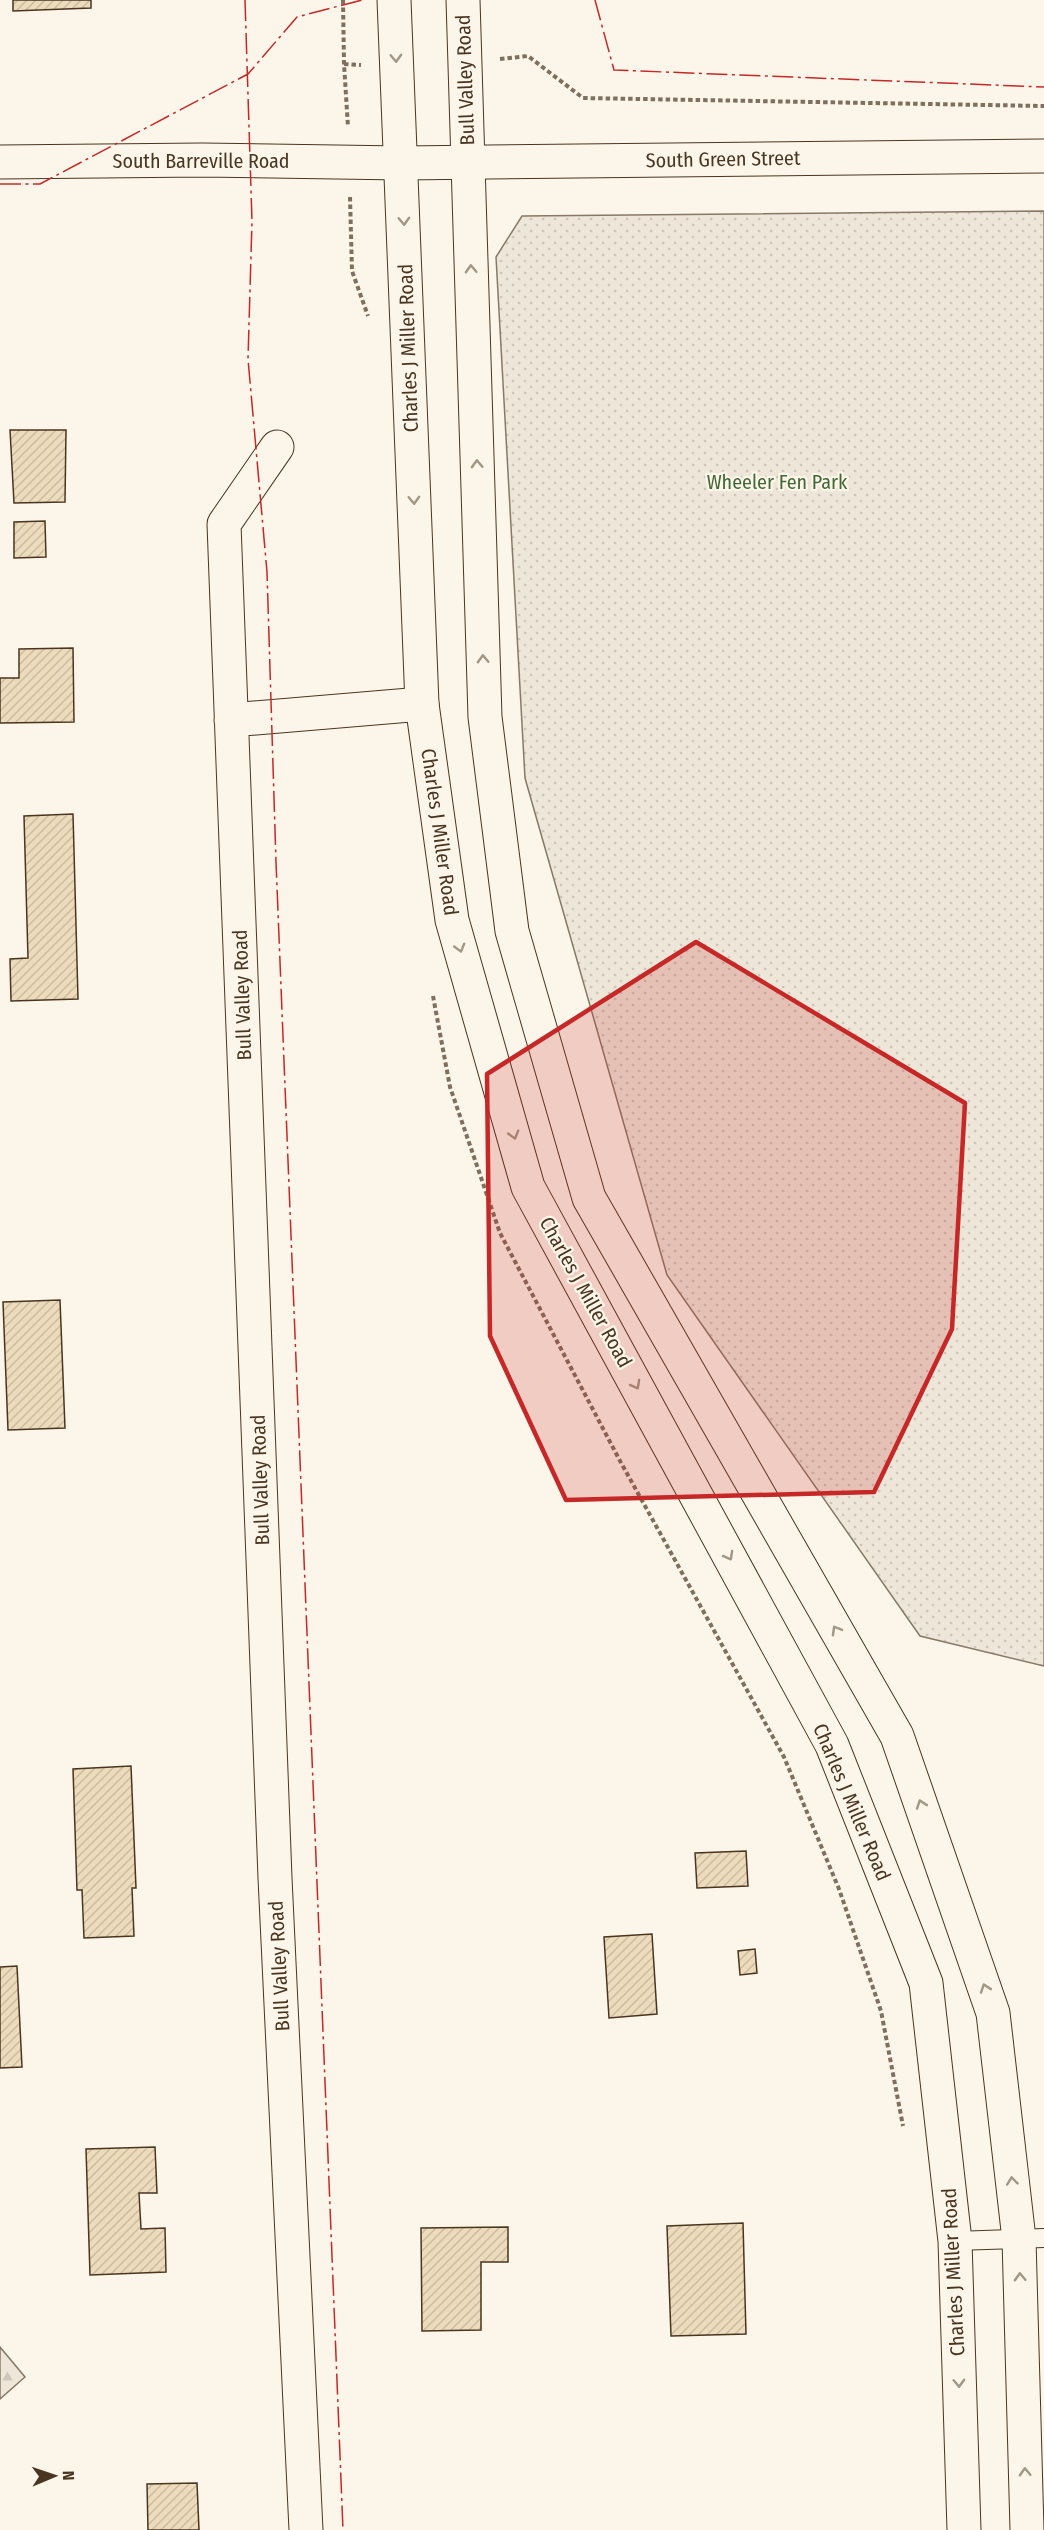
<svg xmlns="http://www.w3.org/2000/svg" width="1044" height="2530" font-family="'Fira Sans Condensed',sans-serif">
	<defs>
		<pattern id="grass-dots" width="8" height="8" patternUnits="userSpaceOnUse" patternTransform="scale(1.5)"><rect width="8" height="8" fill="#ede6d9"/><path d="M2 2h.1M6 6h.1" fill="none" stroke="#cdc6ba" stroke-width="1.8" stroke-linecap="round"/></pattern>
		<pattern id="forest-firs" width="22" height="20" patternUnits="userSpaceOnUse" patternTransform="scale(1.5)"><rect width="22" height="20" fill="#ede6d9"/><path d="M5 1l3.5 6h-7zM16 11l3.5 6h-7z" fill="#cdc6ba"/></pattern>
		<pattern id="building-hatch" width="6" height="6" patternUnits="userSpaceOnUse" patternTransform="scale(1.5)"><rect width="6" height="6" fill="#ecdcbc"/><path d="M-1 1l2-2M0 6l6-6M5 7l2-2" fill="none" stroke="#ccbda1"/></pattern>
	</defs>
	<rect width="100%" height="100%" fill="#fbf6e9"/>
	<path fill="url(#grass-dots)" stroke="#887966" stroke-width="1.5" d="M1044,211V1666L920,1636L667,1275L525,778L496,257L522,216Z"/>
	<path fill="url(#forest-firs)" stroke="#887966" stroke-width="1.5" d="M0,2347L25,2377L0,2399Z"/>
	<path fill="url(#building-hatch)" stroke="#4a3520" stroke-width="1.5" d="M13,0H91V8L13,11Z
		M10,430H66L65,502L14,503Z
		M45,521L46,557L14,558V522Z
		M73,648L74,722L0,723V678H19V649Z
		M73,814L78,999L11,1001L10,959L28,958L24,816Z
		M60,1300L65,1428L8,1430L3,1302Z
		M131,1766L136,1888H132L134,1936L84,1938L82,1890H77L73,1769Z
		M746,1851L748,1886L697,1888L695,1853Z
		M652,1934L657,2014L609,2018L604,1937Z
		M755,1949L757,1973L740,1975L738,1951Z
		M17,1966L22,2067L0,2068V1967Z
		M155,2147L157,2193H139L141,2229L165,2228L166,2272L90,2275L86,2149Z
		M743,2223L746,2334L671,2336L667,2226Z
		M508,2227V2262H481V2330L422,2331L421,2228Z
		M197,2483L199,2530H148L147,2484Z"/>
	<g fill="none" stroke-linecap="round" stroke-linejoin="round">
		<g stroke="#4a3520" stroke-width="20">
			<path id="service" d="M955,2241L1044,2238"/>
		</g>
		<g stroke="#4a3520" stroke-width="35">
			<path id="minor" d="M0,162L202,160L402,163L1044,156
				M277,447L224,524L275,1878L306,2530
				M231,720L422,704"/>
		</g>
		<g stroke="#4a3520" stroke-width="35">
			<path id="tertiary" d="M394,0L422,704L452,920L528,1187L832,1745L926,1983L955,2241L964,2530
				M463,0L485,717L512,931L589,1198L897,1736L993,2013L1019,2239L1027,2530"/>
		</g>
		<path stroke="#7f6f5c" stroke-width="4" stroke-dasharray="4.5 3" stroke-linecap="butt" d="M343,0L344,64L348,127
			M500,59L528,56L583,98L1044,106
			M344,64L361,65
			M350,197L352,271L368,316
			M433,996L450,1087L500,1233L619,1459L784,1757L839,1889L881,2011L903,2126"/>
		<use href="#service" stroke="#fbf6e9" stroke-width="18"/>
		<use href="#minor" stroke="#fbf6e9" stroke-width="33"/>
		<use href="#tertiary" stroke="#fbf6e9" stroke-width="33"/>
		<path stroke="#c62828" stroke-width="1.5" stroke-dasharray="21 4.5 3 4.5" stroke-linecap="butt" d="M245,0L252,221L248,359L267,572L276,862L343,2530
			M595,0L614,70L1044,87
			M0,184H40L248,74L297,17L362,0"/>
	</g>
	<defs><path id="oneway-chevron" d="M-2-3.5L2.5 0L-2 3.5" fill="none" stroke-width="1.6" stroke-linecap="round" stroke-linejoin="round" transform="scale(1.5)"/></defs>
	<g stroke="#a29684">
		<use href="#oneway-chevron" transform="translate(396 58) rotate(88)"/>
		<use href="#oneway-chevron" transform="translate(404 221) rotate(88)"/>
		<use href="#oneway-chevron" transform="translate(471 269) rotate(-92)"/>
		<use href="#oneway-chevron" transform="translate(477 464) rotate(-92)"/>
		<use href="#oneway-chevron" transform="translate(414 500) rotate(88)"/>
		<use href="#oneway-chevron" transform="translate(483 659) rotate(-92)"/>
		<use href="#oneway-chevron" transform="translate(460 948) rotate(74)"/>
		<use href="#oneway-chevron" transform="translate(514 1135) rotate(74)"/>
		<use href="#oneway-chevron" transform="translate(636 1385) rotate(61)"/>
		<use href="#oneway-chevron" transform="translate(729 1556) rotate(61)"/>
		<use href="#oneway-chevron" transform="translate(836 1630) rotate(-120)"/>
		<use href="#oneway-chevron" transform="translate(921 1804) rotate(-109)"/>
		<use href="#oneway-chevron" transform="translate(985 1988) rotate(-109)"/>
		<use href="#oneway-chevron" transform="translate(1012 2181) rotate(-96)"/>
		<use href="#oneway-chevron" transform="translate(1020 2277) rotate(-92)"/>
		<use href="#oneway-chevron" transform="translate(959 2383) rotate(88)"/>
		<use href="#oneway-chevron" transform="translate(1025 2472) rotate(-92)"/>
	</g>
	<path fill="#c62828" fill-opacity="0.2" stroke="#c62828" stroke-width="4.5" stroke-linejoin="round" d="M696,942L965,1103L952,1329L874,1492L566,1500L490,1336L487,1074Z"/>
	<g text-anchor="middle" stroke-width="4.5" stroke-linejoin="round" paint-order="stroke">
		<g font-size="20" fill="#4a3520" stroke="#fbf6e9">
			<text transform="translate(465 80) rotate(-92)" y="7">Bull Valley Road</text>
			<text transform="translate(723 159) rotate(-1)" y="7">South Green Street</text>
			<text x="201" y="168">South Barreville Road</text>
			<text transform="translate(408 348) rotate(-92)" y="7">Charles J Miller Road</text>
			<text transform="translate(440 832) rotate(82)" y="7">Charles J Miller Road</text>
			<text transform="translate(242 995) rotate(-92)" y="7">Bull Valley Road</text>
			<text transform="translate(586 1292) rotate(61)" y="7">Charles J Miller Road</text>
			<text transform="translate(260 1480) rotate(-92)" y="7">Bull Valley Road</text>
			<text transform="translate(852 1802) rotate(67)" y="7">Charles J Miller Road</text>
			<text transform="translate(279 1966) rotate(-93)" y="7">Bull Valley Road</text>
			<text transform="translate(953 2272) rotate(-93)" y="7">Charles J Miller Road</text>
		</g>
		<g font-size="20" fill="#436837" stroke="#fbf6e9">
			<text x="777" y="489">Wheeler Fen Park</text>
		</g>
	</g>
	<g transform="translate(54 2476) rotate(88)" stroke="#fbf6e9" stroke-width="4.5" paint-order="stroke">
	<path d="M0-4.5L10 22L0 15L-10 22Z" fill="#4a3520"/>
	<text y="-9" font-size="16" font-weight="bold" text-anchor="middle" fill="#4a3520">N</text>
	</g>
</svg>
